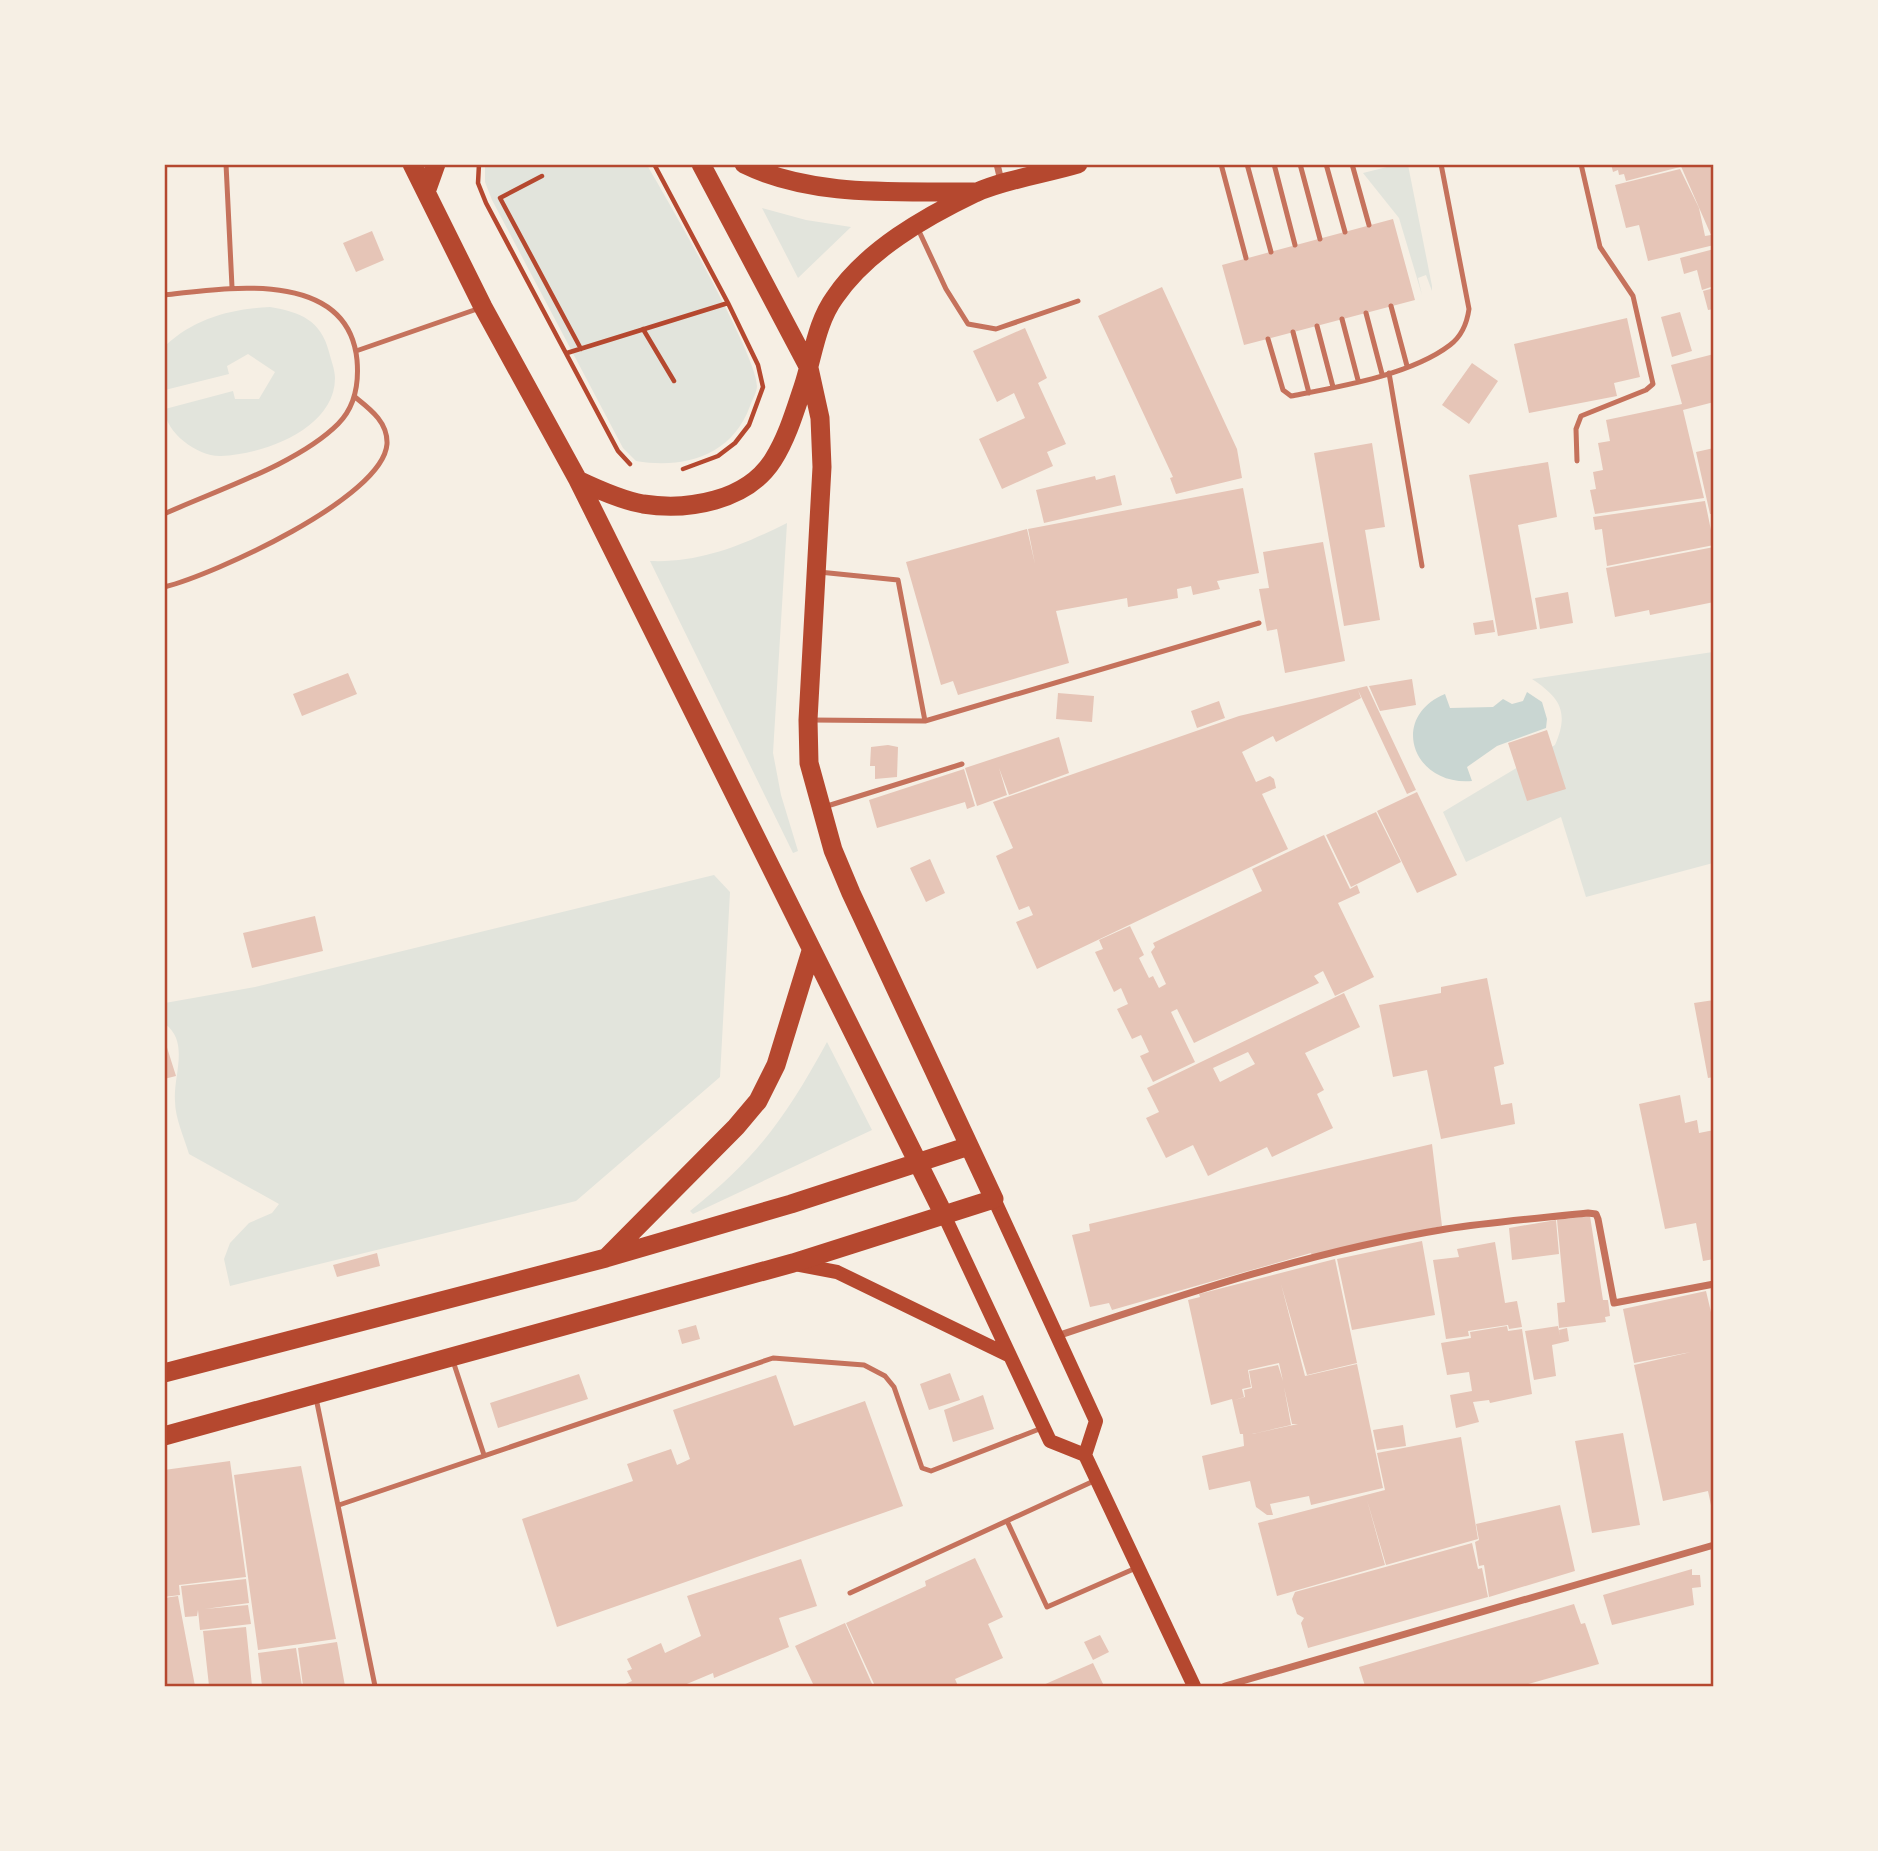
<svg xmlns="http://www.w3.org/2000/svg" width="1878" height="1851" font-family="'Roboto Serif',serif">
	<rect width="100%" height="100%" fill="#f6efe4"/>
	<path fill="#e2e4dc" d="M485,165H647C667,199 757,355 757,386C757,392 752,400 750,406C732,456 684,469 636,461L623,448L492,200L485,182Z
		M1395,165H1408L1432,286V291L1426,275L1418,278L1422,295L1399,218L1363,173Z
		M762,208L806,220L851,227L798,278Z
		M270,307C300,312 321,320 329,352C331,360 335,370 335,378C335,429 262,455 221,456C198,457 164,432 165,409L233,391L235,399H259L275,372L248,354L227,366L229,374L165,390V346C195,318 231,309 270,307Z
		M787,523L773,753L781,795L798,851L793,853L650,561C701,563 743,545 787,523Z
		M1713,652V863L1586,897L1561,817L1466,862L1443,812L1555,745C1570,711 1559,697 1532,679Z
		M714,875L730,892L720,1077L576,1201L230,1286L224,1259L230,1243L249,1223L272,1213L279,1204L189,1154C184,1137 175,1118 175,1101C173,1076 190,1042 165,1024V1003L255,987Z
		M827,1042L872,1130L693,1214L690,1211C757,1158 786,1117 827,1042Z"/>
	<path fill="#c9d6d2" d="M1527,692L1542,702L1547,719L1546,728L1497,746L1467,767L1472,781C1412,786 1389,717 1445,694L1450,708L1493,707L1503,699L1512,704L1523,701Z"/>
	<path fill="#e6c5b7" fill-rule="evenodd" d="M1611,164H1679L1680,167L1626,181L1624,174L1619,175L1618,170L1613,172Z
		M1680,164H1714V245L1648,261L1639,225L1626,228L1615,185L1680,169L1699,208L1705,236L1711,235Z
		M1393,219L1415,300L1244,345L1222,265Z
		M372,231L384,260L356,272L343,243Z
		M1714,249V286L1702,290L1697,270L1684,274L1680,258Z
		M1162,287L1237,449L1242,478L1176,494L1170,478L1173,477L1098,316Z
		M1714,288V309L1708,310L1703,291Z
		M1680,312L1692,351L1672,357L1661,317Z
		M1627,318L1640,377L1614,383L1617,396L1529,413L1514,344Z
		M1025,328L1047,378L1038,383L1066,444L1047,452L1053,466L1002,489L979,439L1025,418L1014,393L997,402L973,351Z
		M1714,354V402L1683,410L1704,498L1595,514L1590,490L1596,489L1593,472L1603,470L1598,443L1610,441L1606,420L1682,404L1671,365Z
		M1472,363L1498,381L1469,424L1442,405Z
		M1372,443L1385,527L1365,530L1380,620L1344,626L1314,453Z
		M1714,448V514H1710L1696,452Z
		M1548,462L1557,517L1518,525L1537,629L1498,636L1469,475Z
		M1115,475L1122,505L1044,523L1036,490L1095,476L1096,480Z
		M1243,488L1259,573L1217,581L1220,589L1193,595L1191,586L1177,589L1178,598L1128,607L1127,598L1056,611L1069,663L958,695L953,681L941,685L906,562L1027,529L1035,564L1028,529Z
		M1705,501L1714,545L1607,566L1602,529L1595,530L1593,517Z
		M1323,542L1345,661L1285,673L1277,629L1267,631L1259,589L1269,588L1263,552Z
		M1714,547V602L1650,615L1649,610L1615,617L1606,568Z
		M1568,592L1573,623L1540,629L1535,598Z
		M1493,620L1495,632L1475,635L1473,623Z
		M348,673L357,694L302,716L293,694Z
		M1412,679L1416,705L1380,711L1369,686Z
		M1367,686L1416,790L1407,794L1358,690L1361,698L1276,742L1273,736L1242,752L1256,782L1270,776L1274,779L1276,788L1262,794L1288,849L1037,969L1016,922L1033,915L1029,906L1019,910L996,856L1013,848L993,802L1239,716Z
		M1058,693L1094,696L1092,722L1056,719Z
		M1219,701L1225,718L1197,728L1191,711Z
		M1547,730L1566,789L1527,801L1508,743Z
		M1059,737L1069,773L1009,795L999,768L1007,795L977,806L965,768Z
		M888,745L898,747L897,777L875,779V766H870L871,747Z
		M964,769L975,806L967,809L965,802L877,828L869,800Z
		M1417,792L1457,875L1417,893L1377,811Z
		M1376,812L1401,862L1351,887L1326,835Z
		M1324,835L1350,889L1357,885L1360,893L1338,903L1374,977L1335,996L1323,971L1314,976L1319,983L1194,1043L1177,1009L1171,1012L1195,1062L1153,1082L1140,1056L1149,1052L1141,1035L1132,1039L1117,1009L1128,1004L1121,988L1114,992L1095,952L1103,949L1099,940L1130,926L1144,955L1139,958L1149,978L1153,976L1159,988L1166,984L1151,952L1155,947L1153,943L1262,891L1252,869Z
		M930,859L945,893L926,902L910,868Z
		M315,916L323,951L252,968L243,933Z
		M1487,978L1504,1064L1494,1067L1501,1105L1512,1103L1515,1124L1441,1139L1427,1070L1393,1077L1379,1005L1441,993V987Z
		M1344,993L1360,1027L1305,1053L1324,1090L1317,1094L1333,1128L1272,1157L1267,1147L1208,1176L1193,1145L1166,1158L1146,1118L1159,1112L1147,1088ZM1248,1052L1255,1064L1220,1082L1213,1068Z
		M1714,1000V1077L1708,1078L1694,1003Z
		M164,1038L176,1076L164,1079Z
		M1680,1095L1685,1123L1697,1120L1699,1133L1714,1130V1259L1703,1261L1696,1223L1665,1229L1639,1104Z
		M1432,1144L1442,1226L1329,1251L1313,1259L1311,1253L1112,1310L1109,1303L1090,1307L1072,1235L1090,1231L1089,1224Z
		M1590,1216L1603,1300H1608L1610,1316L1605,1317L1606,1322L1559,1328L1557,1303L1565,1302L1557,1220Z
		M1556,1220L1559,1254L1512,1260L1509,1228Z
		M1422,1241L1435,1315L1352,1330L1337,1259Z
		M1495,1242L1505,1303L1517,1301L1522,1327L1509,1329L1508,1325L1468,1331L1469,1336L1446,1339L1433,1260L1459,1257L1457,1249Z
		M377,1253L380,1266L337,1277L333,1265Z
		M1335,1259L1357,1363L1307,1375L1281,1284L1305,1376L1357,1364L1383,1488L1311,1505L1309,1496L1270,1504L1273,1515H1267L1256,1507L1250,1481L1209,1490L1202,1456L1244,1446L1243,1434H1240L1232,1399L1211,1405L1188,1300L1200,1297L1199,1294ZM1279,1363L1283,1381L1278,1365L1249,1371L1252,1388L1244,1390L1245,1397L1235,1400L1244,1397L1242,1389L1251,1387L1248,1370ZM1284,1387L1292,1424H1298L1252,1434L1291,1425Z
		M1706,1291L1714,1325L1712,1510L1708,1491L1663,1501L1634,1365L1691,1352L1634,1363L1623,1309Z
		M696,1325L700,1339L682,1344L678,1330Z
		M1507,1326L1508,1331L1522,1329L1532,1394L1490,1403L1489,1400L1473,1402L1479,1422L1456,1428L1450,1395L1472,1391L1469,1372L1447,1375L1441,1343L1471,1338L1470,1332Z
		M1558,1326L1560,1336L1559,1330L1567,1328L1569,1341L1552,1345L1556,1376L1534,1380L1525,1331Z
		M950,1373L960,1400L929,1410L920,1384Z
		M579,1374L588,1399L498,1428L490,1403Z
		M776,1375L794,1426L865,1401L903,1506L557,1627L522,1519L633,1481L627,1464L671,1449L677,1465L690,1459L673,1410Z
		M983,1395L994,1429L953,1442L944,1410Z
		M1403,1425L1406,1446L1377,1450L1373,1430Z
		M1623,1433L1640,1525L1592,1533L1575,1441Z
		M1461,1437L1478,1539L1386,1565L1367,1500L1385,1565L1277,1596L1258,1523L1385,1490L1377,1453Z
		M230,1461L246,1577L179,1585L180,1595L164,1597V1470Z
		M301,1466L336,1639L258,1650L234,1475Z
		M1560,1505L1575,1571L1489,1597L1484,1565L1479,1566L1475,1542L1479,1540L1476,1524Z
		M1472,1543L1478,1569L1482,1568L1488,1597L1308,1648L1301,1623L1304,1618L1297,1614L1292,1599L1295,1592Z
		M975,1558L1003,1617L988,1624L1003,1658L955,1679L958,1686H875L846,1623L926,1586L925,1581Z
		M801,1559L817,1606L779,1618L789,1647L714,1678L713,1673L682,1686H621L632,1681L627,1671L632,1669L627,1659L661,1643L665,1653L701,1636L687,1596Z
		M1692,1569V1575H1700L1701,1587L1692,1588L1694,1605L1612,1625L1603,1595Z
		M246,1579L249,1603L205,1609L248,1605L251,1624L200,1630L198,1610L197,1616L185,1617L181,1586Z
		M178,1596L195,1686H164V1598Z
		M1574,1604L1581,1624L1585,1623L1599,1664L1521,1686H1365L1359,1667Z
		M845,1623L873,1686H814L795,1646Z
		M246,1627L252,1686H209L203,1631Z
		M1100,1635L1109,1652L1093,1660L1084,1642Z
		M337,1642L345,1686H303L298,1648Z
		M296,1648L302,1686H262L258,1653Z
		M1093,1663L1104,1686H1041Z"/>
	<g fill="none" stroke-linecap="round" stroke-linejoin="round">
		<path stroke="#b5482f" stroke-width="4.5" d="M479,164L478,183L486,203L618,451L630,464
			M654,164L728,303L758,365L763,387L749,425L735,443L718,456L683,469
			M542,176L500,198L581,349
			M643,329L674,381
			M567,353L728,303"/>
		<path stroke="#c5725c" stroke-width="5" d="M226,164L232,287
			M1221,164L1246,258
			M1247,164L1271,252
			M1274,164L1295,245
			M1300,164L1320,239
			M1326,164L1345,232
			M1352,164L1369,225
			M918,229L946,289L968,324L996,329L1078,301
			M164,295C226,288 348,268 357,360C359,383 356,406 338,424C298,464 217,490 164,514
			M1391,306L1407,366
			M1366,313L1382,374
			M1342,319L1358,380
			M1317,326L1333,387
			M1293,332L1309,393
			M1268,339L1283,390L1291,396C1338,387 1411,375 1450,345C1462,336 1467,323 1469,309L1441,164
			M356,351L480,308
			M1389,373L1422,566
			M1577,461L1576,429L1581,416L1646,390L1653,384L1633,296L1600,247L1581,164
			M819,572L898,580L925,721
			M164,587C213,575 383,498 387,444C388,422 370,409 355,397
			M811,720L925,721L1259,623
			M824,807L962,764
			M453,1361L484,1455
			M316,1398L375,1686
			M339,1505L773,1358L864,1365L885,1376L894,1387L922,1468L931,1471L1042,1428
			M1007,1521L1047,1607L1136,1568
			M850,1593L1096,1480"/>
		<path stroke="#c5725c" stroke-width="7" d="M997,164L1001,181
			M1057,1336C1184,1294 1313,1251 1446,1229C1493,1222 1541,1218 1588,1213L1596,1214L1598,1219L1614,1303L1714,1284
			M1225,1686L1714,1545"/>
		<path stroke="#b5482f" stroke-width="14" d="M994,1199L1096,1421L1085,1455L1194,1686
			M944,1215L1050,1441L1085,1455
			M795,1264L837,1272L1008,1355"/>
		<path stroke="#b5482f" stroke-width="19" d="M412,164L483,307L578,480L944,1215
			M744,164C813,198 899,191 974,192
			M426,192L436,164
			M578,480C599,490 621,500 643,504C688,511 747,501 773,460C787,438 795,411 803,387C813,357 816,323 835,297C867,250 925,217 975,193C1006,179 1045,174 1078,164
			M607,1257L736,1127L758,1101L776,1065L811,951
			M164,1373L606,1258L791,1204L969,1146
			M164,1436L793,1263L994,1199L851,893L833,850L809,763L808,720L822,467L820,418L809,368L701,164"/>
	</g>
	<rect width="1878" height="1851" fill="none" stroke="#f6efe4" stroke-width="332"/>
	<rect x="166" y="166" width="1546" height="1519" fill="none" stroke="#b5482f" stroke-width="2.5"/>
</svg>
